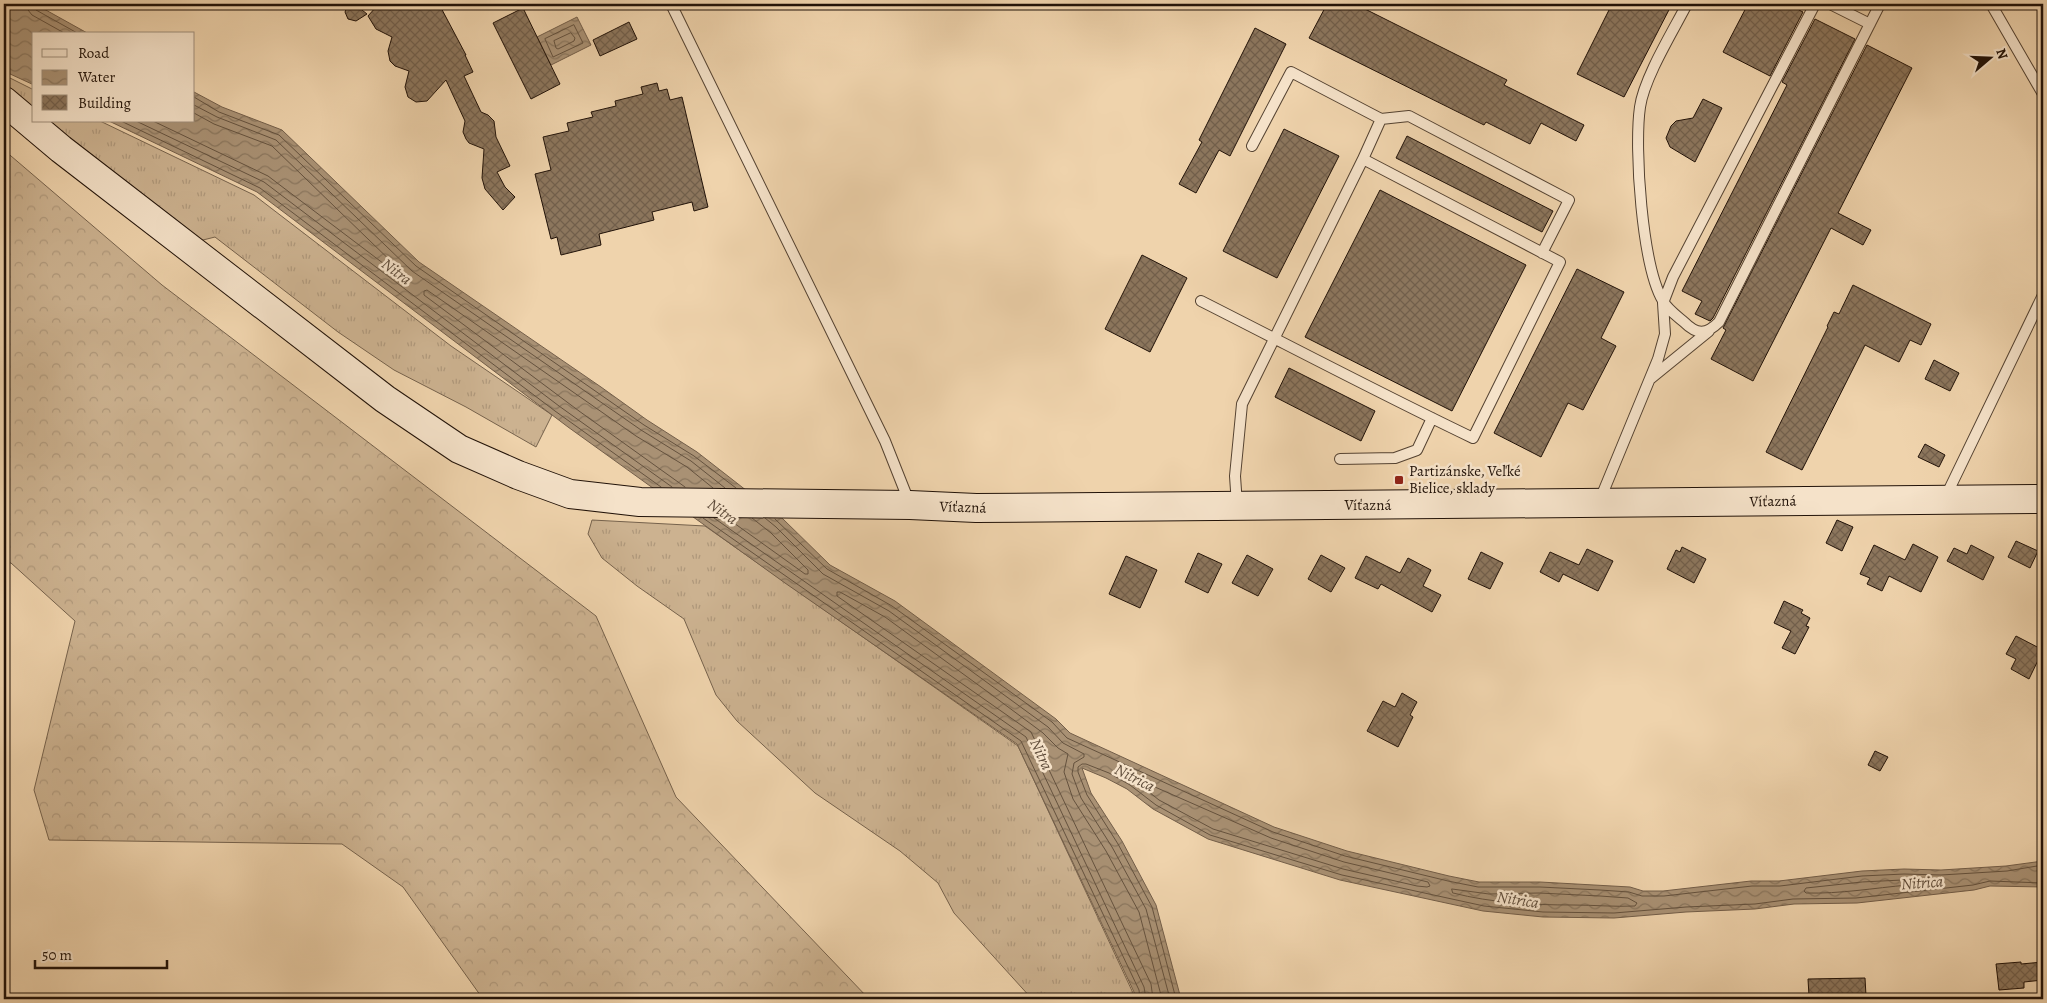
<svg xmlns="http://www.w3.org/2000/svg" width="2047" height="1003" font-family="Alegreya,serif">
	<defs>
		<pattern id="grass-tufts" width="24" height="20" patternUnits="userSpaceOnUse" patternTransform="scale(1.25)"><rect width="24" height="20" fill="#ccb290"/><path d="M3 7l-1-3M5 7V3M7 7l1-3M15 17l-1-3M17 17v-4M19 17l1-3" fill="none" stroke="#af987b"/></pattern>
		<pattern id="forest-crowns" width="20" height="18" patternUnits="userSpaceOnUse" patternTransform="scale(1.25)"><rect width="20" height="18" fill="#ccb290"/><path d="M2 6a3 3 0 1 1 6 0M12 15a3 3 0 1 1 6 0" fill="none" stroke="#af987b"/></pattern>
		<pattern id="water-waves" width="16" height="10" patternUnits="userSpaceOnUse" patternTransform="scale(1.25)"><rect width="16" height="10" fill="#a99174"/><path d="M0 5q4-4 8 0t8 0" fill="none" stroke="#89755d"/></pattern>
		<pattern id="building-cross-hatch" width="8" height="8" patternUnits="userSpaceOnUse" patternTransform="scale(1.25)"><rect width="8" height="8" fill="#8c765d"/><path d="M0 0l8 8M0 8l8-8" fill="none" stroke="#725f4b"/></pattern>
	</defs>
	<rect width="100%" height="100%" fill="#efd3ac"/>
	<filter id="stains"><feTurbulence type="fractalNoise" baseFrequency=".004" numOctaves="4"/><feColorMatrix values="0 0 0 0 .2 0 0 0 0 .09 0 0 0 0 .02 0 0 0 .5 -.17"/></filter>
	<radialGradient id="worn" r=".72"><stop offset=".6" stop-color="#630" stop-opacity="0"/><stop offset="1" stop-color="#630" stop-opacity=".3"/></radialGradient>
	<path fill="url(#grass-tufts)" stroke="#76624c" d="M4,75L34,90V112L4,87Z
		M46,121H100L254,195L451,346L552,415L536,447L466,407L394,370L338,332L215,237L195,242Z
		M592,520L705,526L1018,746L1133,993V999H1032L954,913L938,883L900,851L815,793L737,721L716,695L684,619L637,586L602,558L588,534Z"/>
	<path fill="url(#forest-crowns)" stroke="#76624c" d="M4,150L162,285L596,616L676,797L869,999H483L403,887L342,844L49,840L34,790L75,621L11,563L4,562Z"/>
	<path fill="url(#water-waves)" stroke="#735e49" d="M4,4H35L89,34H34V85L8,73L4,69Z
		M577,17L591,45L551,65L537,37Z
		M194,92L222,107L282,130L419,262L601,387L647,420L697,452L783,519L830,565L895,601L1056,719L1070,733L1274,827L1347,851L1449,876L1479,882H1540L1630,887L1643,891H1663L1751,881H1779L1862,871L1904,869L1941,870L2006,866L2043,861V887L1990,886L1974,890L1857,903L1794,904L1755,909L1686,912L1614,918L1543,917L1483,911L1340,880L1208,839L1153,809L1127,789L1106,778L1082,768L1091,793L1122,841L1156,905L1181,999H1135L1134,992L1017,744L785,583L568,427L257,192L109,121H194Z"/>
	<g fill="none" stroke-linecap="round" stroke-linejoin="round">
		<path stroke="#65523e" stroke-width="1" d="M27,4L28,10L32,15L66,34
			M34,4L36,10L79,34
			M574,25L583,43L553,57L545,39Z
			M571,33L575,38L574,41L558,49L556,48L554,41Z
			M194,97L219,112L279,135L416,266L644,425L694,456L736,488
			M194,105L217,117L276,140L412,271L641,430L691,461L725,488
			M121,121L260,188L555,411L661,487
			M136,121L264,182L559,406L672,487
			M153,121L268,176L396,273H400V270L272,146L214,124L194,113
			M685,487L579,411L424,295V291L427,290L636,436L687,467L713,488
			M703,518L1021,741L1139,990L1140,999
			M714,518L1026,737L1144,987L1146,999
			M727,518L805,574H808V570L771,533L752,518
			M765,518L776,527L823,574L889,611L1048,727L1063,743L1084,754V757L1074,763L1072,774L1081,798L1112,847L1146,909L1170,999
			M775,519L827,569L892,606L1052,722L1067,738L1273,832L1345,856L1448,881L1478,887H1540L1600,890L1629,892L1642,896H1664L1752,886H1780L1862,876L1904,874L1941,875L2007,871L2043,865
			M1139,780L1271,838L1344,862L1428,882L1430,886L1427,887L1417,886L1343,869L1213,829L1159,800L1139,784Z
			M1907,880L1910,882L1908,885C1874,888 1840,894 1806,893L1804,891L1806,888L1862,882Z
			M1452,889L1489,894L1539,893L1600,896L1628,898L1637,903L1635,906C1614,907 1594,905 1573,905C1533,905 1492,903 1453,893Z
			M1153,999L1151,984L1031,732L837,596V592H840L885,617L992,695L1043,733L1058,748L1068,754L1064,772L1073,799L1106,851L1139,912L1162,999
			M1176,999L1152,907L1118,844L1087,795L1078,772V767L1082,764H1086L1109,773L1130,785L1156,805L1210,835L1342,875L1484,906L1543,912L1614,913L1686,907L1755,904L1793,899L1856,898L1973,885L1990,881L2043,883"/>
	</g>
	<path fill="url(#building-cross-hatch)" stroke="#211208" d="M382,4L411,7L409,4H439L466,55H465L473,72L464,76L481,112L488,115L494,121L496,137L510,166L497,172L505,187L515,197L503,210L485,189L482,178L484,149L469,143L466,139L463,132L465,121L446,80L427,101L416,102L408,97L405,87L409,71L395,66L390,61L388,51L392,37L376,29L368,16L376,7Z
		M1327,4H1355L1507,80L1504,85L1584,125L1576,141L1541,123L1530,144L1486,122L1484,125L1309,38Z
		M1612,4H1672L1624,97L1577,74Z
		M1748,4H1802L1799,10L1803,12L1770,76L1723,52Z
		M352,5L357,6L367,14L356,21L348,19L345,12L347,7Z
		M523,8L560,84L531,99L493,23Z
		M1815,19L1855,39L1713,318L1710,321L1695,314L1702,301L1682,291L1787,85L1782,82Z
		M629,22L637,39L600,56L593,40Z
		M1255,28L1286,44L1230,156L1219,150L1196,193L1179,184L1202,142L1199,140Z
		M1867,45L1912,68L1838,213L1871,230L1863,245L1831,228L1753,381L1711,359L1726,330L1723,328Z
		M657,83L659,91L667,89L670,100L682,97L708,207L694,211L692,202L652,212L654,220L599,234L601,245L561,255L557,237L551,239L535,174L551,170L543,137L569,131L567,123L593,117L591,112L616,106L615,101L643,94L641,87Z
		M1703,99L1722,108L1695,162L1670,147L1666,138L1671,126L1676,121L1693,118Z
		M1284,129L1339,156L1277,278L1223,251Z
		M1407,136L1553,211L1542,232L1396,158Z
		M1380,190L1526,265L1452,411L1305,337Z
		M1142,255L1187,278L1150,352L1105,329Z
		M1577,269L1624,292L1601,338L1616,346L1583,410L1568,403L1541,457L1494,433Z
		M1853,285L1931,324L1921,345L1910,340L1899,362L1865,345L1802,470L1766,452L1828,327L1827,326L1834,312L1839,314Z
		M1934,360L1959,373L1950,391L1925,379Z
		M1289,368L1375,411L1361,441L1275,397Z
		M1925,444L1945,455L1939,467L1918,457Z
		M1837,520L1853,527L1842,551L1826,543Z
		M2016,541L2038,551L2030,568L2008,557Z
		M1913,544L1938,557L1921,592L1889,576L1882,591L1867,584L1870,578L1860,574L1874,545L1905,560Z
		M1971,545L1994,557L1983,580L1947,561L1954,548L1967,554Z
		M1682,547L1706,559L1694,583L1667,569L1676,550L1680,552Z
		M1587,549L1613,561L1598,591L1563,574L1559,582L1540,572L1550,552L1579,565Z
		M1481,552L1503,563L1490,589L1468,579Z
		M1198,553L1222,564L1208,593L1185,582Z
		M1247,555L1273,569L1258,596L1232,583Z
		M1321,555L1345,568L1331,592L1308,579Z
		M1126,556L1157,570L1140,608L1109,594Z
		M1366,556L1400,573L1408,558L1431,570L1423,586L1441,595L1432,612L1381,584L1378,589L1355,578Z
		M1784,601L1803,610L1801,613L1810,618L1806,626L1809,627L1795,654L1782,648L1791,631L1774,623Z
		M2016,636L2043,650L2029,679L2011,669L2016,659L2006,654Z
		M1402,693L1417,702L1410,715L1413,717L1398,747L1367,731L1383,701L1395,707Z
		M1875,751L1888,757L1880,771L1868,765Z
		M2021,962V964L2043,962V980L2024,982V988L1999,990L1996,964Z
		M1865,978L1866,996H1809L1808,979Z"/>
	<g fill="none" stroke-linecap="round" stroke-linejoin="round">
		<g stroke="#544231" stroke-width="12">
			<path id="lane" d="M671,4L885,441L910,504
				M1687,4C1673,31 1644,78 1640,107C1634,148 1642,266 1663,301C1667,309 1677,316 1684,322C1697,335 1706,335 1719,322L1880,4
				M1830,4L1870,24
				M1991,4L2043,94
				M1252,146L1291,72L1381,119L1409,116L1569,200L1542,253
				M1363,159L1381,119
				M1201,301C1292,347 1381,394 1473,438L1560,262L1363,159L1242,404L1235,476L1237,505
				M1650,379L1709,331
				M1340,459L1395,458L1417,450L1432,418
				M1945,498L2043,295
				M1599,502L1658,359L1665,334L1663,303L1673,277L1815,4"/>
		</g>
		<g stroke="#211208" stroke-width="30">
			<path id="secondary" d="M4,101L61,149L385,399L459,449L518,475L570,494L640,502L910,505L976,508L2043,499"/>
		</g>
		<use href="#lane" stroke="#f5e2c9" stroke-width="10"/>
		<use href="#secondary" stroke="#f5e2c9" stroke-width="28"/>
	</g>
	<rect fill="#8f2418" stroke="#f5e2c9" stroke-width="2" x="1394" y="475" width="10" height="10" rx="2.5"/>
	<g text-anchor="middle" stroke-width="5" stroke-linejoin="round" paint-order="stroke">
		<g font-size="15" fill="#211208" stroke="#f5e2c9" text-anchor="start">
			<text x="1409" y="476">Partizánske, Veľké<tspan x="1409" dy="17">Bielice, sklady</tspan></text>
		</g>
		<g font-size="15" fill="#211208" stroke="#f5e2c9">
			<text transform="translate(1773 501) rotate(-1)" y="5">Víťazná</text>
			<text x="1368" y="510">Víťazná</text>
			<text transform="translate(963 507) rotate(2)" y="5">Víťazná</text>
		</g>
		<g font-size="16" font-style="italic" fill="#5e4b39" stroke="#f5e2c9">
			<text transform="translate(397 271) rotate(37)" y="6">Nitra</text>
			<text transform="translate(723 511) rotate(35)" y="6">Nitra</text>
			<text transform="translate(1042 754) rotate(65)" y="6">Nitra</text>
			<text transform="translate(1135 777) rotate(27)" y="6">Nitrica</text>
			<text transform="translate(1922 882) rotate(-4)" y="6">Nitrica</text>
			<text transform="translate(1518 899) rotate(9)" y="6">Nitrica</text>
		</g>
	</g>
	<rect width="2047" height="1003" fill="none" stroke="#efd3ac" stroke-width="20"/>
	<rect x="5" y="5" width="2037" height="993" fill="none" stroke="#211208" stroke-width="2.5"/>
	<rect x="10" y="10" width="2027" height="983" fill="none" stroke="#211208"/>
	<rect x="32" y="32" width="162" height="90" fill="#f5e2c9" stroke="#a08f7c"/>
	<rect x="42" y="49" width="25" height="8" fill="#f5e2c9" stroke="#a08f7c"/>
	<text x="78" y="58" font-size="15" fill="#211208">Road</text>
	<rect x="42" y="70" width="25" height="15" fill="url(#water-waves)" stroke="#a08f7c"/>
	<text x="78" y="82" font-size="15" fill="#211208">Water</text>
	<rect x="42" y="95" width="25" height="15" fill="url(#building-cross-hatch)" stroke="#a08f7c"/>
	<text x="78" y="108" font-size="15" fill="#211208">Building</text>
	<g transform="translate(1990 58) rotate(71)" stroke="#f5e2c9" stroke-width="4" paint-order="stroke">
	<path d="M0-4L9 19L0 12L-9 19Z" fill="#211208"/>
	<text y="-8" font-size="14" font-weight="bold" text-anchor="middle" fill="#211208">N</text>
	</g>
	<path d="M35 960v8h132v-8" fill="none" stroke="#211208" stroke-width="2.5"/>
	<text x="42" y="960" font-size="15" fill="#211208" stroke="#f5e2c9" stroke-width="4" paint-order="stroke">50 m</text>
	<rect width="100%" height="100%" filter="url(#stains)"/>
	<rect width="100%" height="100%" fill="url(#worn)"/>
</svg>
